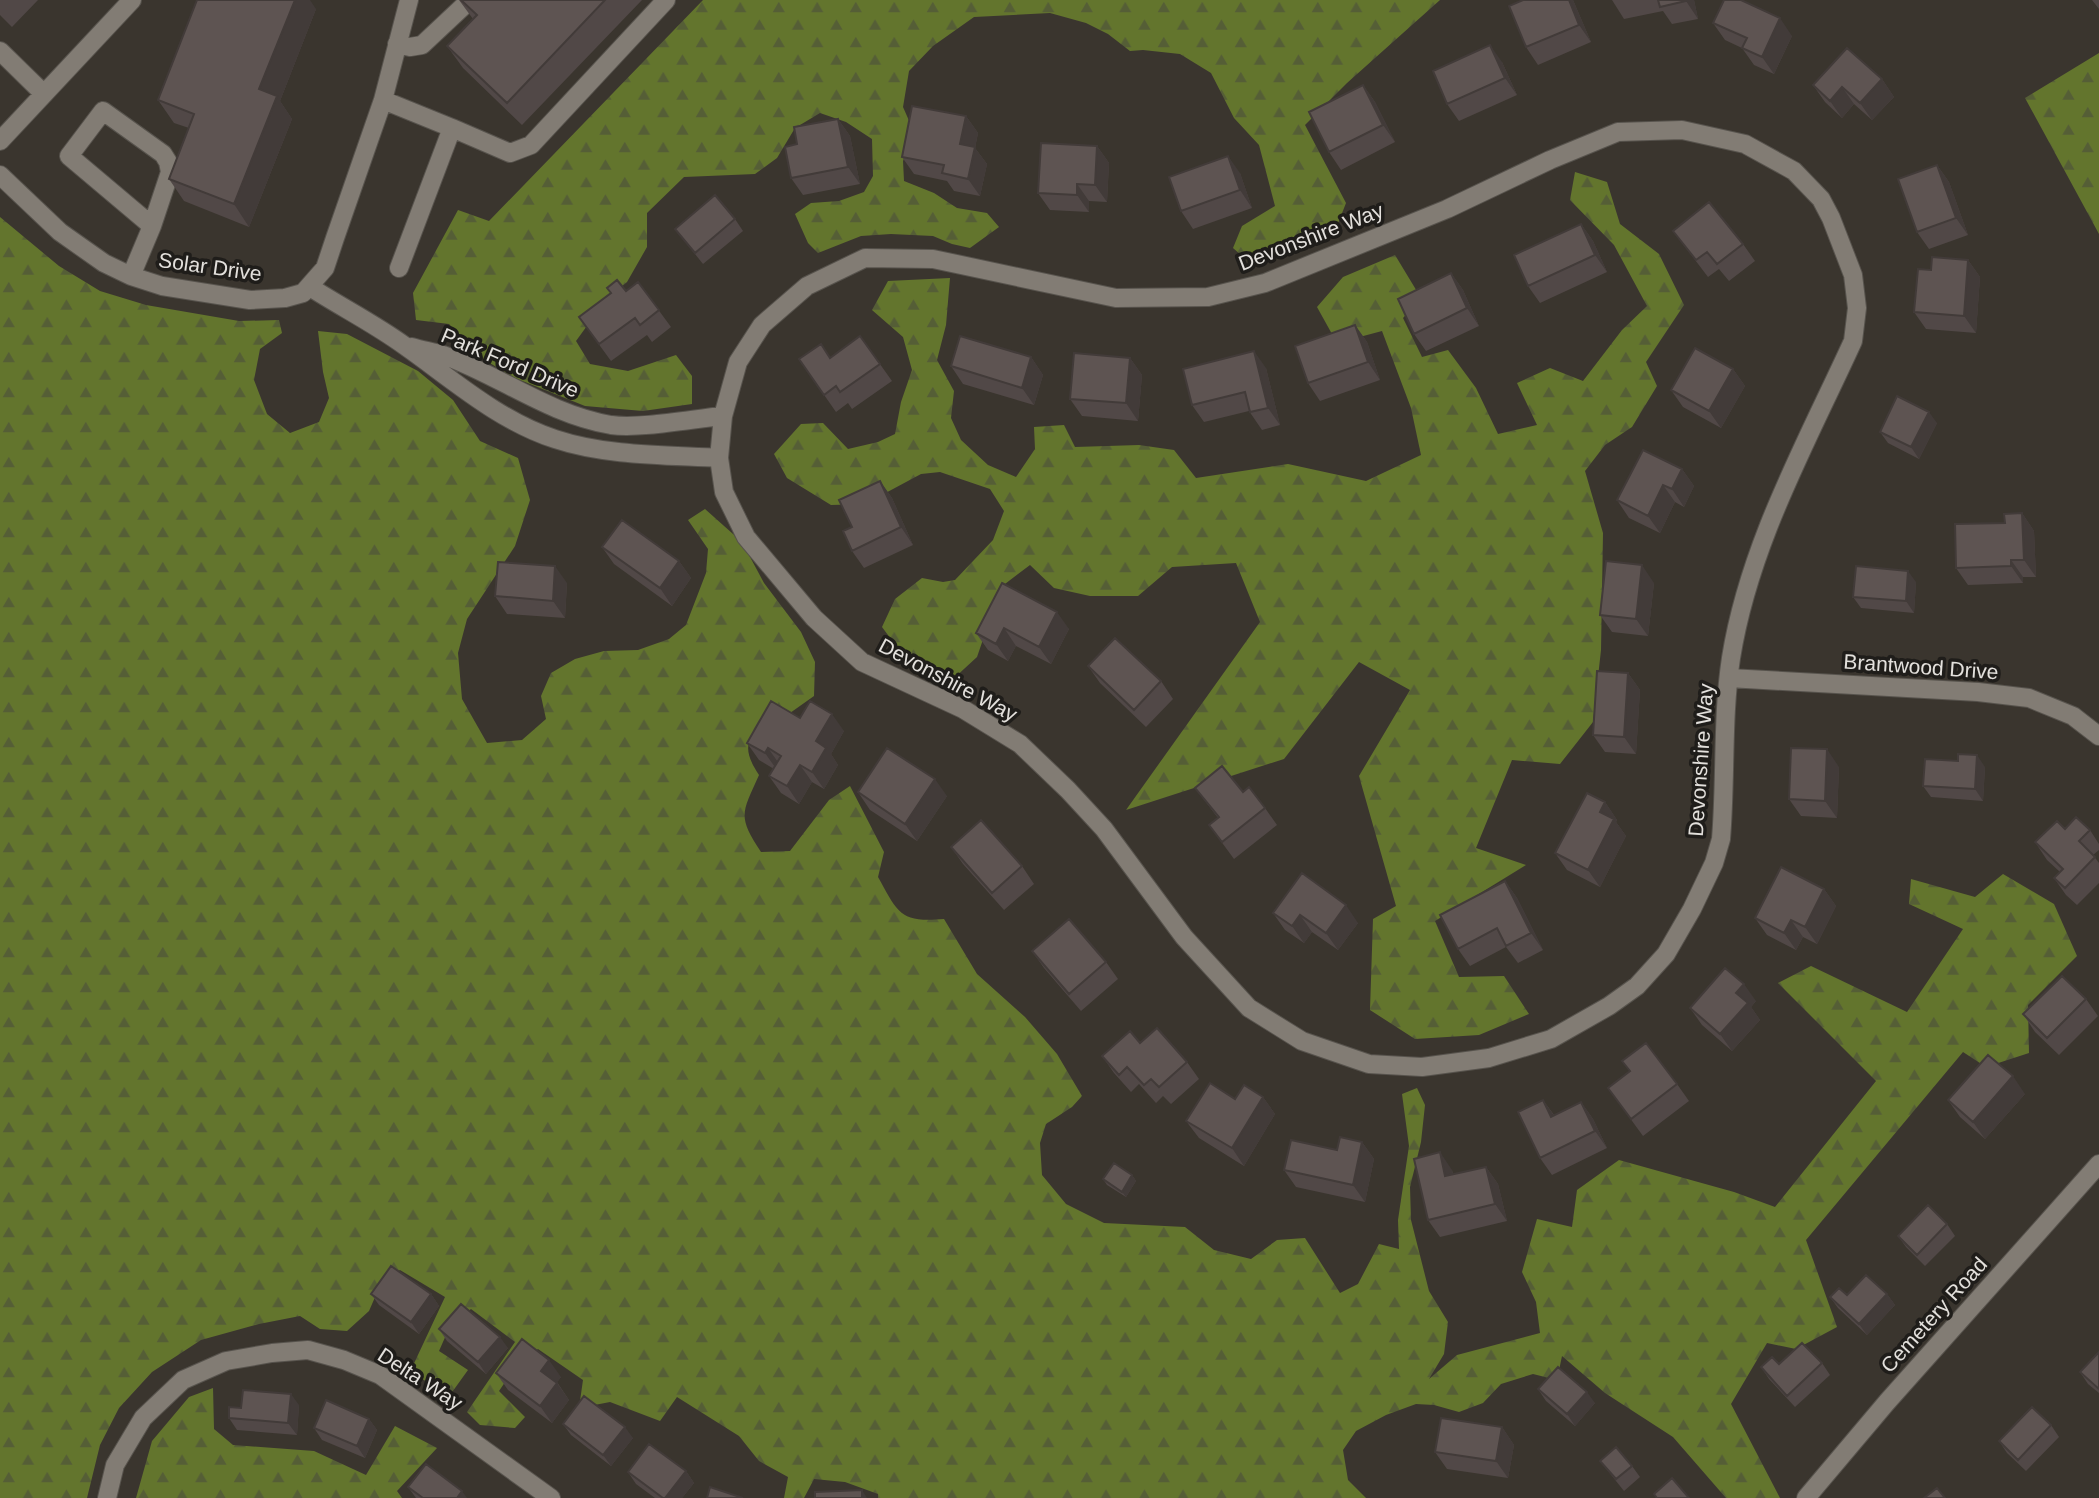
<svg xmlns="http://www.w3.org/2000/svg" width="2099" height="1498" font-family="Arial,sans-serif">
	<defs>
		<pattern id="forest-firs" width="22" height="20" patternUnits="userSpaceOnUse" patternTransform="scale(1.75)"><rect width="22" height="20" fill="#63752d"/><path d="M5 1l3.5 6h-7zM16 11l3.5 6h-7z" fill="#555e36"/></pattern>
	</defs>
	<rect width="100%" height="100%" fill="#3a352e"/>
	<path fill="url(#forest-firs)" d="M703,0H1440L1347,83L1305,125L1346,203L1335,231L1291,252L1249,262L1233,248L1242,226L1275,206L1259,145L1234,118L1211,73L1180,54L1143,50L1130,51L1108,34L1086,23L1050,13L974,17L933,46L909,71L903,107L914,132L903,161L904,181L934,193L957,208L987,213L999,227L970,248L952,244L933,236L891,234L861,236L818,253L808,243L795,214L811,203L839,201L864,192L873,176L872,139L846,122L820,113L795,128L777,158L755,174L684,177L647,213V247L627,282L605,301L576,341L590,364L628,371L676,355L692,376V404L643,411L585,406L515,378L478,356L449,324L416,320L413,293L458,210L489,221Z
		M2099,53V234L2025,98Z
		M1575,172L1607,182L1620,224L1659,254L1684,305L1646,362L1657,386L1632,427L1605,445L1585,471L1603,533L1601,650L1593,722L1560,764L1512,760L1476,848L1526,865L1435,921L1459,977L1504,976L1529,1014L1479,1035L1415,1039L1370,1010L1373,919L1396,906L1359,776L1410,690L1359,662L1284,759L1126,810L1260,622L1236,563L1172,567L1138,596H1090L1054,588L1030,565L1001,587L977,657L952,680L911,666L882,627L895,599L922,578L943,582L955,580L993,540L1004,511L990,489L940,472L921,474L865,504L831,505L787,478L774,454L801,424L823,423L848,449L878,442L895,434L901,402L912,370L903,337L872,310L888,281L950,278L946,325L937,360L954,391L951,418L961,440L988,465L1016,477L1035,449L1034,427L1064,425L1075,447L1139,445L1174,450L1196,478L1288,464L1366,481L1421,455L1411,408L1382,331L1337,343L1317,307L1343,277L1395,255L1421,298L1403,318L1422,357L1448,350L1476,388L1498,434L1537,425L1517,383L1550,368L1583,381L1622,330L1647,306L1614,245L1570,200Z
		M0,217L59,266L100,291L146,305L239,321L279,320L282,333L260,349L254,380L267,414L290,433L319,422L329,398L323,372L318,331L347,334L418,371L453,400L480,441L518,458L530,500L515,546L467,619L458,653L462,699L487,743L522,740L546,719L541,696L551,673L575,659L604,651L638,650L669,639L686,625L706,573L708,549L688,520L705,509L742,542L764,583L801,632L815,662L814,696L790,713L765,714C747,740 741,748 759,775C742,813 737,816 761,852L790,851L829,800L850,786L884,852L878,877C898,913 900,923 944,919L977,974L1025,1017L1057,1054L1082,1096L1072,1107L1046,1124L1040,1143L1042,1175L1066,1204L1104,1223L1185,1227L1214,1250L1251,1259L1277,1240L1305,1238L1340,1293L1358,1284L1379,1244L1399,1249L1398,1220L1409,1146L1402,1094L1417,1088L1425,1105L1421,1142L1410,1187L1411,1220L1429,1291L1448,1322L1444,1354L1429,1379L1457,1355L1540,1333L1536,1302L1522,1272L1537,1219L1572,1227L1577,1190L1619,1160L1734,1192L1775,1207L1876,1081L1778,983L1811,966L1907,1012L1963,929L1909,904L1911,879L1975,897L2003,874L2054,904L2077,956L2028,1005L2029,1053L1986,1067L1963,1052L1806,1240L1837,1327L1796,1349L1767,1343L1731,1404L1780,1498H1726L1673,1437L1605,1393L1562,1356L1557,1380L1533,1374L1501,1384L1483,1403L1459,1412L1434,1405L1416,1404L1386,1415L1356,1431L1343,1450L1348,1480L1366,1498H878V1494L845,1482L814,1479L804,1498H784L788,1477L759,1461L739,1436L677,1397L660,1421L610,1402L579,1408L583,1380L538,1349L518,1363L499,1391L525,1417L515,1428L480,1425L467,1412L515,1342L471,1309L450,1326L439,1351L468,1370L450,1395L410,1372L445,1297L400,1270L382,1281L369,1311L347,1331L320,1329L300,1316L259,1324L201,1340L152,1372L119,1408L100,1445L87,1498H0Z
		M213,1388L214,1429L233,1445L314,1451L366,1475L395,1426L437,1448L397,1491L402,1498H136L152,1441L189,1397Z"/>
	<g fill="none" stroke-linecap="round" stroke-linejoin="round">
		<g stroke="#57534d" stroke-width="20">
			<path id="minor" d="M397,44L410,47L422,45L470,0
				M0,51L44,94
				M383,100L452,128L399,268
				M452,128L510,153L531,145L666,0
				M1682,130L1745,144L1794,171L1821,199L1831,218L1853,275L1857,308L1853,341C1806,444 1749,545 1731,658C1722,717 1726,780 1721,839L1714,863L1692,909L1666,954L1637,986L1609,1006L1551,1039L1489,1058L1422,1067L1369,1064L1302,1041L1249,1008L1184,937L1104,829L1068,790L1020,744L963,709L862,662L814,618L746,537L724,492L719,458L723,416L738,362L762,325L807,286L865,258L933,259L1116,298L1208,297L1265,283L1447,209L1550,160L1618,132Z
				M0,141L132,0
				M0,175L60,232L104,263L131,276L162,286L250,300L285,298L303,293L325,268L335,238L383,100L409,0
				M131,276L152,226L170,172L168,162L163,154L103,111L69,156L152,226
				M310,287C341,307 375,324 405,346C452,379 499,421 555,439C606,456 665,455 719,458
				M412,347C422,350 433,352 443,355C501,376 548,414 611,425C640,429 692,419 723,416
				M1729,678L1978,692L2029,698L2073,716L2099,736
				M107,1498L115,1465L143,1418L183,1380L226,1361L272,1353L308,1350L344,1360L380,1375L551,1498
				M1806,1498L1887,1402L2099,1164"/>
		</g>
		<use href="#minor" stroke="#827c74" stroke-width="18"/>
	</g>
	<path fill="#514847" d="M0,0H38L12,27L0,15Z
		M459,0H642L522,125L463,68L447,46L473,19Z
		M1573,0L1591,42L1538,65L1526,47Z
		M1612,0H1694L1698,19L1672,24L1663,11L1624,19Z
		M2092,0H2099V9Z
		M316,9L280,101L292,119L249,227L184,201L169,179L189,128L174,123L158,100Z
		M1713,23L1792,36L1774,74L1754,65L1742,48L1725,40Z
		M1502,62L1517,95L1459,121L1447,104Z
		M1882,79L1894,97L1872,120L1854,104L1842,118L1825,102L1813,85Z
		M1363,85L1375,102L1395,142L1341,170L1329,152Z
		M966,116L978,133L975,148L987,164L980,196L954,191L947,181L914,174L902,157Z
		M838,119L850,136L860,184L803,195L791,178L797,144Z
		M1097,146L1109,163L1107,202L1089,201V212L1050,210L1038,193Z
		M1937,165L1949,182L1968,235L1929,249L1917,232Z
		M1240,173L1252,208L1193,229L1181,211Z
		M735,219L743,231L703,264L675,229Z
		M1581,224L1593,241L1607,272L1540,303L1528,286Z
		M1673,231L1743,244L1755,261L1729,281L1719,269L1708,277Z
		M1968,260L1980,277L1976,333L1926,329L1914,312L1931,270Z
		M1451,273L1463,290L1479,326L1426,351L1414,334Z
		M638,282L671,327L652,342L647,335L611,361L579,317L611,293L626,291Z
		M1355,325L1367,342L1380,380L1320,401L1308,383Z
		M860,336L892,381L852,409L848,403L836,412L799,359L830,358Z
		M1031,357L1043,375L1034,405L963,384L951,366Z
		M1130,358L1142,375L1138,421L1082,416L1070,399Z
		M1266,368L1280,425L1262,430L1249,411L1204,422L1192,405Z
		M1733,369L1745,386L1721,428L1683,407L1671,390Z
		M1937,423L1919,459L1888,443L1880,432Z
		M1682,469L1694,486L1684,507L1675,502L1660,533L1629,518L1617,500Z
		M880,481L892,498L913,545L864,568L852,551V527Z
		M2022,513L2034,531L2036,577H2023V583L1968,585L1956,568L2005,523Z
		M602,547L679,561L691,578L672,606L614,564Z
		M1916,582L1914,613L1861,608L1853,597Z
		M567,583L565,618L507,614L495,596Z
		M1002,583L1069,629L1051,664L1016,646L1008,661L988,650L976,633Z
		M1654,583L1648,636L1612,632L1600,615Z
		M1088,666L1161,681L1173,699L1146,727L1100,683Z
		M1628,673L1640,690L1636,754L1605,752L1593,735Z
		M800,718L844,731L831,754L838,765L824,789L812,782L799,804L781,793L769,776L774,769L759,760L747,743Z
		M1958,761L1985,767L1983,801L1931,797L1923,786Z
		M1839,767L1837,818L1801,816L1789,799Z
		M1195,788L1243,792L1265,808L1277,825L1234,859L1209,825L1218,818Z
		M858,792L947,796L917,841L870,810Z
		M1605,802L1617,820L1616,822L1626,836L1600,887L1567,870L1555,853Z
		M2065,829L2090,830L2099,844V850L2093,855L2099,863V883L2077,905L2066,895L2054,878L2060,872L2047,860L2035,842Z
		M951,847L1022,866L1034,884L1004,910L963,864Z
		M1505,881L1517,898L1543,950L1518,963L1506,947L1470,966L1458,949Z
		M1824,889L1836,906L1817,944L1803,937L1796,950L1767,935L1755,918Z
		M1273,913L1358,923L1338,950L1312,932L1304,943L1285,930Z
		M1032,951L1106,962L1118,979L1081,1011L1044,968Z
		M2086,999L2098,1016L2059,1055L2035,1032L2023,1014Z
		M1756,1001L1751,1007L1760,1020L1732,1051L1702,1025L1690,1008Z
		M1140,1043L1187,1062L1199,1079L1171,1104L1163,1096L1156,1103L1139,1084L1131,1092L1114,1073L1102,1056Z
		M1677,1084L1689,1101L1643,1136L1608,1088Z
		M2025,1094L1985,1139L1960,1117L1948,1100Z
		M1263,1097L1275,1114L1244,1166L1199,1138L1186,1121L1235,1099Z
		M1543,1100L1554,1115L1581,1102L1593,1119L1607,1148L1552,1175L1540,1158Z
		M1362,1142L1374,1159L1365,1202L1296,1187L1284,1170L1337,1150Z
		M1486,1167L1498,1184L1507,1221L1440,1237L1428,1220L1452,1170L1453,1174Z
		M1132,1175L1136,1181L1126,1197L1107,1185L1103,1179Z
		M1947,1224L1955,1236L1925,1266L1906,1247L1898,1236Z
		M371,1294H431L439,1306L419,1334L379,1305Z
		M1887,1294L1895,1305L1867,1335L1838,1308L1830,1297Z
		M439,1329L508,1348L486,1374L447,1341Z
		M2099,1352V1393L2088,1384L2080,1372Z
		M1822,1363L1830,1375L1795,1407L1769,1379L1761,1367L1779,1364Z
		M496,1373L561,1377L557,1382L569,1400L552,1423L508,1390Z
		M1538,1389L1595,1403L1575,1426L1546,1401Z
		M299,1405L297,1435L237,1430L229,1418L241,1408Z
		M369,1419L377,1430L365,1458L322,1440L314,1428Z
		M563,1424L633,1438L611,1466L571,1435Z
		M2051,1425L2059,1437L2026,1471L2007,1453L1999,1441Z
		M1502,1427L1514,1445L1508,1478L1447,1469L1435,1452Z
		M1600,1461L1632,1466L1640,1477L1624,1491Z
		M686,1471L694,1483L682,1498H655L636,1484L628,1472Z
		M408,1487L467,1498H416Z"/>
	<path fill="#423b39" d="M295,0H310L316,9L280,101L292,119L249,227L234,204L259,89Z
		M1569,0H1573L1591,42L1579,25Z
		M1686,0H1694L1698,19L1686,1Z
		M1780,18L1792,36L1774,74L1762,57Z
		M1490,45L1502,62L1517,95L1505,78Z
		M1882,79L1894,97L1872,120L1860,103Z
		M1363,85L1375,102L1395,142L1383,125Z
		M1842,87L1854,104L1842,118L1830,101Z
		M966,116L978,133L975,148L987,164L980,196L968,179L960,144Z
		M838,119L850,136L860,184L848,167Z
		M1097,146L1109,163L1107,202L1095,185Z
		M1228,156L1240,173L1252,208L1240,190Z
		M1937,165L1949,182L1968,235L1956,218Z
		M1077,184L1089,201V212L1077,195Z
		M1581,224L1593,241L1607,272L1595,255Z
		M1968,260L1980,277L1976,333L1964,316Z
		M1451,273L1463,290L1479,326L1467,308Z
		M1355,325L1367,342L1380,380L1368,362Z
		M1254,351L1266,368L1280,425L1268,408Z
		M1031,357L1043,375L1034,405L1022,388Z
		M1130,358L1142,375L1138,421L1126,403Z
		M1733,369L1745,386L1721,428L1709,411Z
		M1929,412L1937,423L1919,459L1911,447Z
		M1682,469L1694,486L1684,507L1672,489Z
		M880,481L892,498L913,545L901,527Z
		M1663,485L1675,502L1660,533L1648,516Z
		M2022,513L2034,531L2036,577L2024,560Z
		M2011,560L2023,577V583L2011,566Z
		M679,561L691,578L672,606L660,588Z
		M1642,565L1654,583L1648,636L1636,619Z
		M555,566L567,583L565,618L553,601Z
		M1908,571L1916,582L1914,613L1906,601Z
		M1057,612L1069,629L1051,664L1039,647Z
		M1004,628L1016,646L1008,661L996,644Z
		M1628,673L1640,690L1636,754L1624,737Z
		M832,714L844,731L831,754L838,765L824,789L812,772L816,741Z
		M768,748L780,765L777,770L765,753Z
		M1827,749L1839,767L1837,818L1825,801Z
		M1977,755L1985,767L1983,801L1975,789Z
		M800,765L812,782L799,804L787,786Z
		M935,779L947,796L917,841L905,824Z
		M1605,802L1617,820L1616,822L1626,836L1600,887L1588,870L1600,812Z
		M1505,881L1517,898L1543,950L1531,933Z
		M1824,889L1836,906L1817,944L1805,927Z
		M1346,905L1358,923L1338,950L1326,933Z
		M1300,915L1312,932L1304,943L1292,926Z
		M1791,920L1803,937L1796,950L1784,933Z
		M1744,984L1756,1001L1751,1007L1760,1020L1732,1051L1720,1034L1736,993Z
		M2013,1076L2025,1094L1985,1139L1973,1122Z
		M1263,1097L1275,1114L1244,1166L1232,1148Z
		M1543,1100L1555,1117H1551Z
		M1581,1102L1593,1119L1607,1148L1595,1131Z
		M1362,1142L1374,1159L1365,1202L1353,1185Z
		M1440,1152L1452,1170L1457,1193L1445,1176Z
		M1486,1167L1498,1184L1507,1221L1495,1204Z
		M1132,1175L1136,1181L1126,1197L1122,1192Z
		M431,1294L439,1306L419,1334L411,1322Z
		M1887,1294L1895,1305L1867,1335L1859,1324Z
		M500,1337L508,1348L486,1374L478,1362Z
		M549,1360L561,1377L553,1388L541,1371Z
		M557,1383L569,1400L552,1423L540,1406Z
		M1587,1392L1595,1403L1575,1426L1567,1414Z
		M291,1394L299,1405L297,1435L288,1423Z
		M369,1419L377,1430L365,1458L357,1446Z
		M625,1427L633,1438L611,1466L603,1455Z
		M1502,1427L1514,1445L1508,1478L1496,1461Z
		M686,1471L694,1483L682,1498H665Z
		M862,1490L867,1498H862Z
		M462,1491L467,1498H457Z"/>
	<path fill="#5e5452" stroke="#423b39" stroke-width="2" d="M197,0H295L259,89L277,96L234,204L169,179L194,114L158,100Z
		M461,0H605L507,103L447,46L477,15Z
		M1523,0H1569L1579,25L1526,47L1509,6Z
		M1658,0H1686V1L1660,7Z
		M1724,0H1741L1780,18L1762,57L1742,48L1747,38L1713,23Z
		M1490,45L1505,78L1447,104L1433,71Z
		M1847,48L1882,79L1860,103L1842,87L1830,101L1813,85Z
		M1363,85L1383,125L1329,152L1309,112Z
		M912,106L966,116L960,144L975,147L968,179L942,173L944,165L902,157Z
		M838,119L848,167L791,178L785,147L797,144L794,127Z
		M1041,143L1097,146L1095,185L1077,184V195L1038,193Z
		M1228,156L1240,190L1181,211L1169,177Z
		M1937,165L1956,218L1917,232L1898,179Z
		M715,195L735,219L695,253L675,229Z
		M1709,202L1743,244L1717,264L1707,252L1696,260L1673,231Z
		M1581,224L1595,255L1528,286L1514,255Z
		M1932,257L1968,260L1964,316L1914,312L1918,269L1931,270Z
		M1451,273L1467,308L1414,334L1398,299Z
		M617,280L626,291L638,282L659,310L640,325L635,318L599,344L579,317L611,293L607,288Z
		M1355,325L1368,362L1308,383L1295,346Z
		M860,336L880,364L840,392L836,386L824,395L799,359L821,344L830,358Z
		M960,336L1031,357L1022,388L951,366Z
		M1695,348L1733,369L1709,411L1671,390Z
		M1254,351L1268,408L1250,412L1245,392L1192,405L1183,369Z
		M1074,353L1130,358L1126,403L1070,399Z
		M1897,396L1929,412L1911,447L1880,432Z
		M1643,450L1682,469L1672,489L1663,485L1648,516L1617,500Z
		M880,481L901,527L852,551L843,531L852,527L839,500Z
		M2022,513L2024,560H2011V566L1956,568L1955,524L2005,523L2004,514Z
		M622,520L679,561L660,588L602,547Z
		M1606,561L1642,565L1636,619L1600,615Z
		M498,562L555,566L553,601L495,596Z
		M1856,566L1908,571L1906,601L1853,597Z
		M1002,583L1057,612L1039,647L1004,628L996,644L976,633Z
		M1115,638L1161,681L1134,710L1088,666Z
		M1597,671L1628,673L1624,737L1593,735Z
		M771,701L800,718L810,701L832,714L816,741L826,748L812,772L800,765L787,786L769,776L781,756L768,748L765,753L747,743Z
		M887,748L935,779L905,824L858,792Z
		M1791,748L1827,749L1825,801L1789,799Z
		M1958,754L1977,755L1975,789L1923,786L1925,759L1958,761Z
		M1222,766L1243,792L1249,787L1265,808L1222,842L1209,825L1219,817L1195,788Z
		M1587,793L1605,802L1600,812L1614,819L1588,870L1555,853Z
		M2076,817L2090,830L2079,841L2095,857L2065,888L2054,878L2063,869L2035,842L2057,821L2065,829Z
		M981,820L1022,866L992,893L951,847Z
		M1781,867L1824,889L1805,927L1791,920L1784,933L1755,918Z
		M1302,873L1346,905L1326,933L1300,915L1292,926L1273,913Z
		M1505,881L1531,933L1506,946L1497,928L1458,949L1440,915Z
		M1069,919L1106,962L1069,994L1032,951Z
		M1725,968L1744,984L1736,993L1748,1003L1720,1034L1690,1008Z
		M2062,976L2086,999L2047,1038L2023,1014Z
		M1157,1028L1187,1062L1159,1087L1151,1079L1144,1085L1127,1067L1119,1075L1102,1056L1130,1031L1140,1043Z
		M1646,1043L1677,1084L1631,1119L1608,1088L1630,1071L1622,1061Z
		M1988,1055L2013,1076L1973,1122L1948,1100Z
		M1210,1083L1235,1099L1244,1085L1263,1097L1232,1148L1186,1121Z
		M1543,1100L1551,1117L1581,1102L1595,1131L1540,1158L1518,1112Z
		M1340,1137L1362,1142L1353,1185L1284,1170L1291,1140L1337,1150Z
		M1440,1152L1445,1176L1486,1167L1495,1204L1428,1220L1414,1159Z
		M1114,1163L1132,1175L1122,1192L1103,1179Z
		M1928,1205L1947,1224L1917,1255L1898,1236Z
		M391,1266L431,1294L411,1322L371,1294Z
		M1866,1275L1887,1294L1859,1324L1830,1297L1839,1288L1847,1295Z
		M461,1304L500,1337L478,1362L439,1329Z
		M522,1339L549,1360L541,1371L557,1383L540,1406L496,1373Z
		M1802,1343L1822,1363L1787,1396L1761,1367L1772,1357L1779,1364Z
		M2099,1352V1389L2080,1372Z
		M1558,1367L1587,1392L1567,1414L1538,1389Z
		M243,1390L291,1394L288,1423L229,1418V1407L241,1408Z
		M584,1396L625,1427L603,1455L563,1424Z
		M326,1400L369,1419L357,1446L314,1428Z
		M2032,1407L2051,1425L2018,1460L1999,1441Z
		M1441,1418L1502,1427L1496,1461L1435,1452Z
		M649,1444L686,1471L665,1498H663L628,1472Z
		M1616,1447L1632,1466L1616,1479L1600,1461Z
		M426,1464L462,1491L457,1498H423L408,1487Z
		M1672,1478L1689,1498H1657L1654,1494Z
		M710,1487L743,1498H707Z
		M1937,1488L1945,1498H1924Z
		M862,1490V1498H815V1492Z"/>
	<g text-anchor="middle" stroke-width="7" stroke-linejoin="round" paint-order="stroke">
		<g font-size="21" fill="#e3e0dc" stroke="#1f1d1a">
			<text transform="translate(1311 237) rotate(-21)" y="7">Devonshire Way</text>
			<text transform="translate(210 267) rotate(8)" y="7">Solar Drive</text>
			<text transform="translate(510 363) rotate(23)" y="7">Park Ford Drive</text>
			<text transform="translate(1921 667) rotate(4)" y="7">Brantwood Drive</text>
			<text transform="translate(948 680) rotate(28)" y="7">Devonshire Way</text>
			<text transform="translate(1701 760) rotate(-86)" y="7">Devonshire Way</text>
			<text transform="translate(1934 1315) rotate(-48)" y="7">Cemetery Road</text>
			<text transform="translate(420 1379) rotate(33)" y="7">Delta Way</text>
		</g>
	</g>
</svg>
